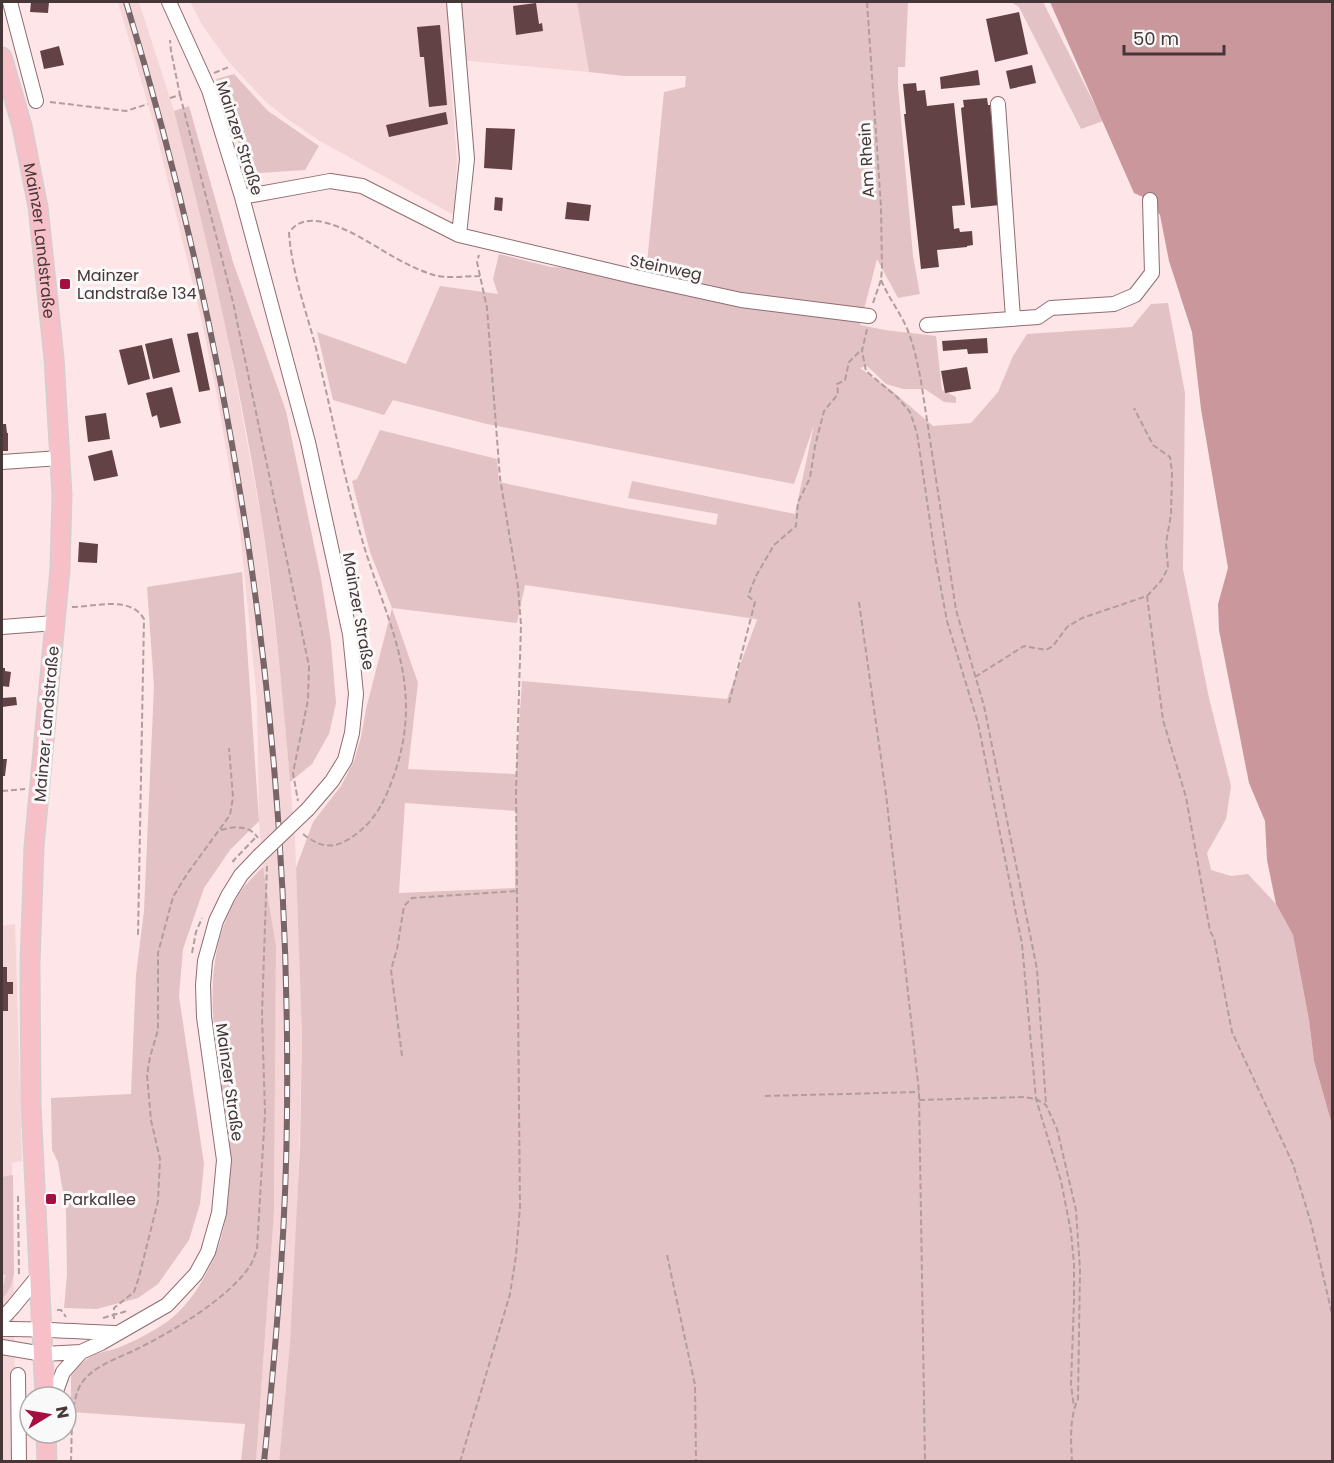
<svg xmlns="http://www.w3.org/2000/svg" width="1334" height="1463" font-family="Poppins,sans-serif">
	<rect width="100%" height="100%" fill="#fee5e7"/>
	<path fill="#f4d5d8" d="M118,2H139L174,111L200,210L223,311L263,529L282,687L295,839L302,1036L297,1225L290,1343L279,1461H256L274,1212L276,947L263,867L259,821L257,700L240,530L217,396L201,317L154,124Z
		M190,2H577L589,72L449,59L457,161L454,212L452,214L320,141L286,118L265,101L227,60L203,26Z
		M15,924L22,1161L12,1163L16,1462L2,1461V926Z"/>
	<path fill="#e3c2c5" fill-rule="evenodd" d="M577,2H908L905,67H898V86L913,256L920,294L898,298L877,259L860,325L885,330L936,336L942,390L956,397V403L944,402L925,389H903L886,384L867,366L860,368L891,390L933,426L971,423L998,392L1013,356L1027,334L1132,327L1151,304L1168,303L1185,393L1183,569L1209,698L1231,786L1226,819L1207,853L1211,870L1231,876L1248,874L1276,904L1293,935L1309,1020L1314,1061L1332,1125V1461L279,1462L290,1343L300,1146L302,1036L296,868L313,822L341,786L354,761L361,737L366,709L392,608L370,552L352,481L357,479L380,430L497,459L499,482L623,508L716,525L718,514L628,498L632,481L795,514L814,425L794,484L487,424L393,400L384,415L333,400L317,332L406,364L440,286L498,294L493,279L499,254L551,267L646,273L664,92L685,87L686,76H624L589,72ZM525,585L756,619L757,620L727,699L522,681L516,774L408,769L418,683L392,608L517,623ZM405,803L516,811L515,888L399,893Z
		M1011,2H1043L1103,121L1081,129L1019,7Z
		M234,74L268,111L319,146L305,170L259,173C234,148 229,111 216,79Z
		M189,106L233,262L286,411L321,578L331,643L336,703L329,734L312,764L290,782C283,697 275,612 263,529C241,388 210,249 174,111Z
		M242,572L259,821L230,850L204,888L183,949L179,996L204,1164L200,1204L189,1240L158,1284L138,1298L97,1309L64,1308L67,1275L66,1211L58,1162L52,1150L51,1098L131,1094L136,975L144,911L154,686L147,587Z
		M263,867L276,946L274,1212L256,1461H241L245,1424L71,1412V1371C78,1366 86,1359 94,1355C102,1351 111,1351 120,1347C135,1341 154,1331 168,1321C184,1309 198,1290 207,1272C272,1152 167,1012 239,894C245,884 255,875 263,867Z
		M13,1175L14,1274L11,1286L2,1300V1291L6,1275L2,1274V1177Z"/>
	<path fill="#ca979d" d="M1050,2H1332V1125L1314,1061L1309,1020L1293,935L1276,904L1267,860L1265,821L1249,783L1219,630L1218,604L1228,568L1201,409L1192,332L1169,261L1160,215L1150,200L1134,193Z"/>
	<path fill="#634246" d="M31,2H49L48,13L30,12Z
		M536,3L539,24L542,23L543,31L516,35L513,6Z
		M1019,12L1028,54L995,62L986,19Z
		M440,25L447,105L429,107L424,57H420L417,27Z
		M59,46L64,65L44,69L40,51Z
		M1032,65L1036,83L1010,89L1006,71Z
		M978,70L980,85L941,89L940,77Z
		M916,83L917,91L925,90L927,106L954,103L965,205L952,206L954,229L959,228L960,232L972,231L973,245L967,246V247L937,250L939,267L921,269L904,114H906L903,84Z
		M987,98L988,105H990L1000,205L971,208L961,108L964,107L963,100Z
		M446,112L448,124L389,137L386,125Z
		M486,128L515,129L512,170L484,168Z
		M495,197L503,198L502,211L494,210Z
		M567,202L591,205L589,221L565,219Z
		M198,332L210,390L199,392L187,334Z
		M172,338L180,372L153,379L145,344Z
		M987,338L988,353L968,354L967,349L943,351L942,341Z
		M142,345L150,379L128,385L119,350Z
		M967,367L971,389L945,393L941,371Z
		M172,387L181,423L160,428L157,415L152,417L146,393Z
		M106,413L110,439L88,442L85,416Z
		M2,424H6L7,433H8V451H2Z
		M112,450L118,476L94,481L88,456Z
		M79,542L98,544L97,563L78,562Z
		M2,668H5V671L11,672L9,687L2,686Z
		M16,697L17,705L2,707V698Z
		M2,759H7L5,776H2Z
		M2,967H7V982H13V994H8V1011H2Z"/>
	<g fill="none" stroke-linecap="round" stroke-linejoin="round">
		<g stroke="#906c70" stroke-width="16">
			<path id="minor" d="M10,2L36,101
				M169,2L209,90L242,197L308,442L350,634L356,694L352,733L345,760L332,781L308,809
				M454,2L467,159L459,235
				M998,104L1013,318
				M242,197L330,181L362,186L459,235L636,277L741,300L869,316
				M927,325L1038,317L1051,308L1114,304L1135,295L1152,273L1150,200
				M2,462L60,458
				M2,627L55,623
				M2,1319L13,1307L40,1274
				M2,1329C40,1328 78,1332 116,1333
				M2,1347L43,1354L81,1352L101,1343L167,1305L196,1274L208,1252L219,1213L224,1160L204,1017L203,985L205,961L216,921L228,896L241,875L259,856
				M18,1375L19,1462
				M54,1397L63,1372L81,1352"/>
		</g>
		<g stroke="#d3cfcf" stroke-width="21">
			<g id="major">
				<path id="s1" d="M2,57L22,126L38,207L54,358L62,495L60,569L34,847L30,964L31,1103L45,1397"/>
				<path d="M46,1433L47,1462"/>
			</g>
		</g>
		<path stroke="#b29d9e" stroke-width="2" stroke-dasharray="6 3" stroke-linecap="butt" d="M867,2L881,207L882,267L881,280L873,303
			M214,73L229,67
			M180,95L233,302L309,666L308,700L293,773L298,801
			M170,98L180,95L171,51L170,40
			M50,102L126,111L148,104
			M881,280C888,296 896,307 904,322C913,340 917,361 921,381L956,610L984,706L1037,969L1046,1105
			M867,329L862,351L866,371L897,397L910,412L917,433L936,562L947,621L978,723L1022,944L1036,1099L1061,1181L1071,1232L1074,1264V1301L1071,1385L1074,1407
			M1147,596L1163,720L1186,797L1210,931L1214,938L1232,1032L1293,1164L1311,1223L1332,1314
			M859,602L886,794L919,1092L925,1462
			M72,607C95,607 130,595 144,619L138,935
			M975,677L1024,646L1046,650L1053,646L1067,627L1082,618L1147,596L1161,581L1168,568L1166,543L1171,515L1172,472L1170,457L1153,445L1134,408
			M729,703L755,602L748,596L756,576L774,545L796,526L798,502L810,478L815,446L824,411L838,394L837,384L845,380L849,362L863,348
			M2,791L25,789
			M221,830C234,826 250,825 258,838
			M303,834C324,851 339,848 359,832C378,816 386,798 394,775C428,679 381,614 358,525C342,468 331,410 317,352C307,313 292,274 289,233C309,200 369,243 392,256C404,263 420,271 434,275C447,279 466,276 480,276
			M234,862L233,861L257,836
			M192,953L196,932L202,918
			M402,1056L391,970L397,949L404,906L412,898L517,891
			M765,1096L919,1092
			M919,1100L1024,1097L1036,1099L1046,1105L1057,1129L1076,1210L1080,1270L1078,1399C1069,1419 1071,1441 1072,1462
			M18,1196L19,1277
			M667,1255L695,1385L696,1462
			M57,1310H61L66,1317
			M103,1318L127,1311
			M114,1319V1308L134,1292L139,1277L158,1201L160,1159L151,1120L147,1075L150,1057L158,1030V953L173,897L187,874L230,815L233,797L229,748
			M71,1462C72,1440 70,1402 81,1384C93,1366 116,1359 135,1350C170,1333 228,1299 250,1266C253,1261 255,1255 257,1249L265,1113L262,1014L267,866
			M460,1462L510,1294L516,1256L520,1207L516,793L521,625L518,587L500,478L487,308L477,262L479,255"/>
		<use href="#minor" stroke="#fff" stroke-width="14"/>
		<use href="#major" stroke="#f7bfc7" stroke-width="18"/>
		<g stroke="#786567" stroke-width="6">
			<path id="rail" d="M126,2C236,362 291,737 287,1114C286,1230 276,1346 264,1462"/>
		</g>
		<use href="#rail" stroke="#f9f9f9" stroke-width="4" stroke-dasharray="11" stroke-linecap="butt"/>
		<g stroke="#906c70" stroke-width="16" stroke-linecap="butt">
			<path id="minor-bridge" d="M259,856L308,809"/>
		</g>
		<use href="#minor-bridge" stroke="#fff" stroke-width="14"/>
	</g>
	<g fill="#a60d40" stroke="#f9f9f9" stroke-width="2">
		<rect x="59" y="278" width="12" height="12" rx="3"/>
		<rect x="45" y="1193" width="12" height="12" rx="3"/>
	</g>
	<g text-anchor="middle" stroke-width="6" stroke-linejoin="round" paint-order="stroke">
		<g font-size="16" fill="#463637" stroke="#f9f9f9">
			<text transform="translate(240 138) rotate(72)" y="6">Mainzer Straße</text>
			<text transform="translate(866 160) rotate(-93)" y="6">Am Rhein</text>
			<text dy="6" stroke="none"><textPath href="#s1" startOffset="188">Mainzer Landstraße</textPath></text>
			<text transform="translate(666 267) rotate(12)" y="6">Steinweg</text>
			<text transform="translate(359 611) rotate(80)" y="6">Mainzer Straße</text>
			<text transform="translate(46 724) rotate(-85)" y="6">Mainzer Landstraße</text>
			<text transform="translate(230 1082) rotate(82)" y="6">Mainzer Straße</text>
		</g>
		<g font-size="16" fill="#463637" stroke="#f9f9f9" text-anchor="start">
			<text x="77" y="281">Mainzer<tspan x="77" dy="18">Landstraße 134</tspan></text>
			<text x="63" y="1205">Parkallee</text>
		</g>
	</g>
	<rect width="1334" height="1463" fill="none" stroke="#463637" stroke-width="6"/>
	<g transform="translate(48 1415) rotate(79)"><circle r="28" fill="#f9f9f9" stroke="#b1abab" stroke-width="1.5"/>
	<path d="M0-4.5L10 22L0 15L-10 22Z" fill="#a60d40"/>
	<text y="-9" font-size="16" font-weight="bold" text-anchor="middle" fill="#463637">N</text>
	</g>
	<path d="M1124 45v9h100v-9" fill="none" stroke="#463637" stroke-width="3"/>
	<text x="1133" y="45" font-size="18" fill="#463637" stroke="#f9f9f9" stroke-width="4.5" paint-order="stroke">50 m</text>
</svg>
